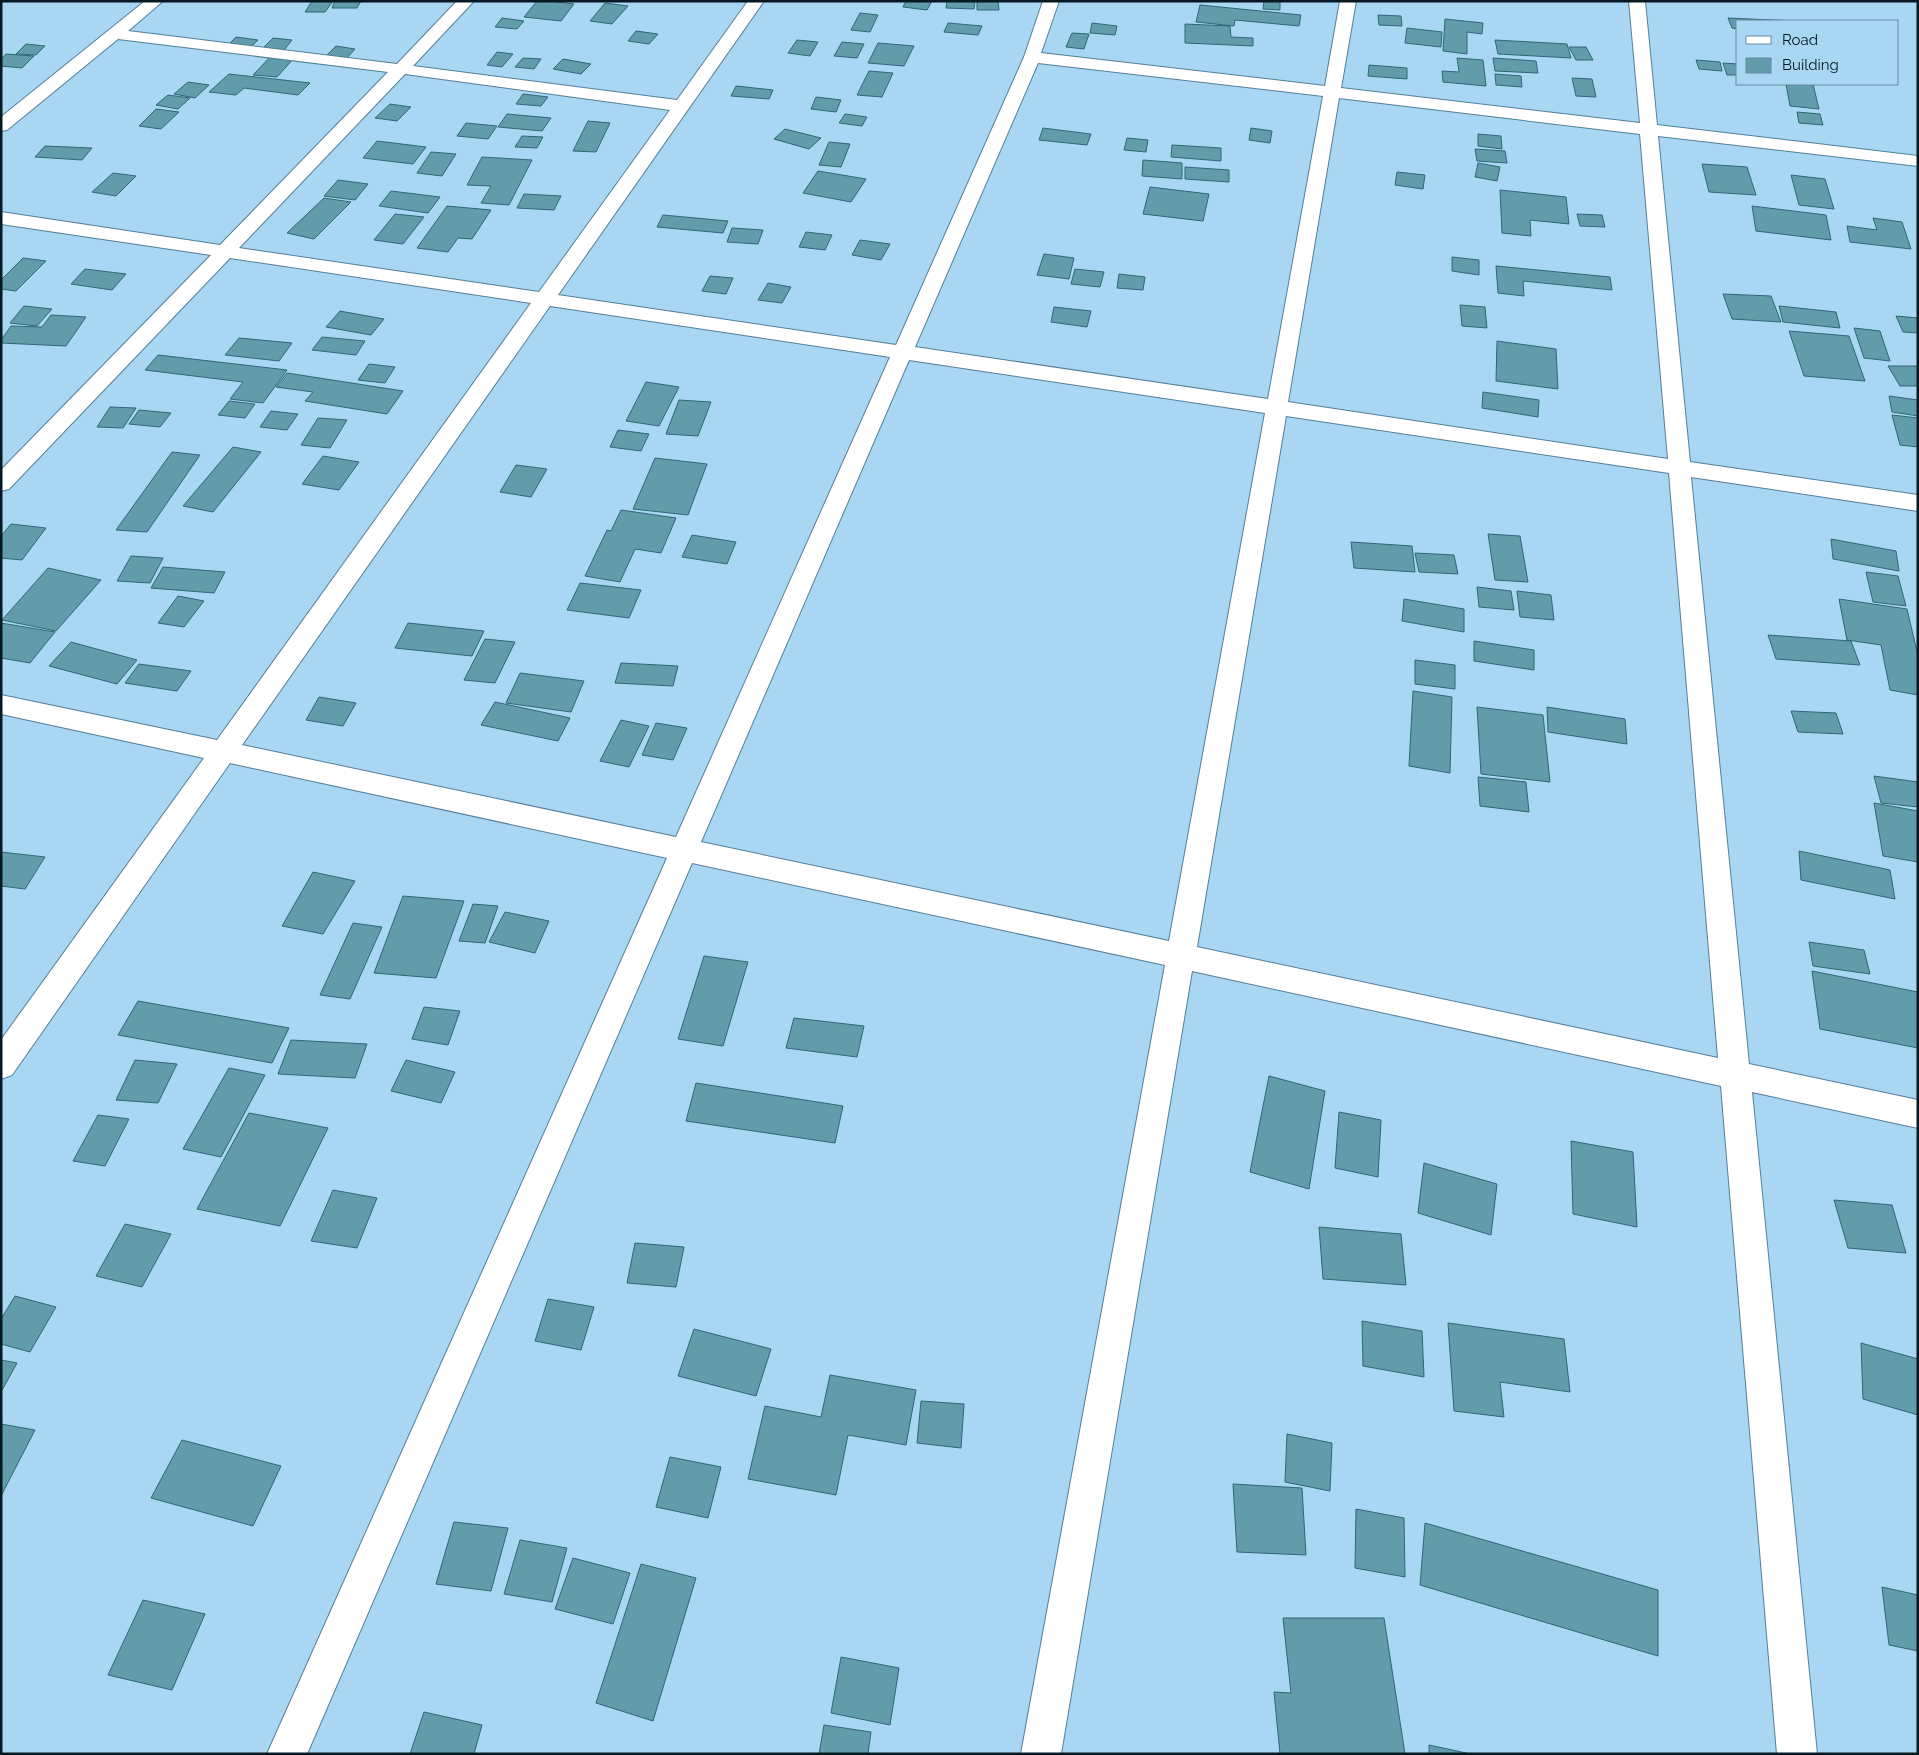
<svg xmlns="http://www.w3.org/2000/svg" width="1919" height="1755" font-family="Raleway,sans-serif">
	<rect width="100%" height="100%" fill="#a8d6f3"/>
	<path fill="#629ba9" stroke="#2f6775" d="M312,1H333L325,12H305Z
		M335,1H361L357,8H332Z
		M537,1H549L574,4L561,21L524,17Z
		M906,1H932L927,10L903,7Z
		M947,1H975L974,9L946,8Z
		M977,1H998L999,10H977Z
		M1264,1H1280V10L1263,9Z
		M605,3L628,6L612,24L590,21Z
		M1200,5L1301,15L1299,26L1235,20L1234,26L1196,22Z
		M860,13L878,15L870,32L851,30Z
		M1378,15L1401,16L1402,26L1379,25Z
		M502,18L524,21L517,29L495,27Z
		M1728,18L1795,21H1738V29L1732,28Z
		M1445,19L1483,23L1482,34L1467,32V54L1443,51Z
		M948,23L982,26L978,35L944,32Z
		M1092,23L1117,26L1115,35L1090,33Z
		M1185,24L1230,26L1231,37L1253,38V46L1185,43Z
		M1407,28L1442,32L1441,47L1405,43Z
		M636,31L658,34L649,44L628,41Z
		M1072,33L1089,34L1084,49L1066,47Z
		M236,37L258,40L249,49L226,47Z
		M273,38L292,40L284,50L263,48Z
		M797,40L818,42L810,56L788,53Z
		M1495,40L1567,44L1571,58L1498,54Z
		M842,42L864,44L857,58L834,56Z
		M878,43L914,46L904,66L868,63Z
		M26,44L45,46L36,55L16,54Z
		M336,46L355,49L346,59L326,56Z
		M1569,47H1586L1593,60H1576Z
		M497,52L513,54L502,67L487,65Z
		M6,54L34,56L22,68L1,66V59Z
		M272,55L295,57L277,77L253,75Z
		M523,58L541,59L534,69L515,67Z
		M1457,58L1483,60L1486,86L1443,82L1442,71L1459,72Z
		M1493,58L1536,61L1538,73L1495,71Z
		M563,59L591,64L581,74L553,69Z
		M1696,60L1720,62L1722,71L1699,69Z
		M1723,63L1738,64V75H1727Z
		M1369,65L1407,68V79L1368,76Z
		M869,71L893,73L882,97L857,95Z
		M229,74L310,83L298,95L244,88L236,95L209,92Z
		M1495,74L1521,76L1522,87L1496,85Z
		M1572,78L1592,79L1596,97L1576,96Z
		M188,82L209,85L195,98L174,94Z
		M1786,84H1813L1819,109L1790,106Z
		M736,86L773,90L769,99L731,96Z
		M523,94L548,97L541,106L516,104Z
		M168,95L190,98L178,109L156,105Z
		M816,97L841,100L836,112L811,109Z
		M390,104L411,107L397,121L375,118Z
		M156,109L179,112L161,129L139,126Z
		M1797,112L1820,114L1823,125L1799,123Z
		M507,114L551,118L542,131L498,127Z
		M845,114L867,117L862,126L839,123Z
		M588,121L610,123L596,152L573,151Z
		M466,123L497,126L488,139L457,136Z
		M1043,128L1091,134L1087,145L1039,140Z
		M1251,128L1272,131L1270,143L1249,140Z
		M785,129L821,138L809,149L774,139Z
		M1478,134L1501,136L1502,149L1478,146Z
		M522,136L543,137L537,148L515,147Z
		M1127,138L1148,140L1146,152L1124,150Z
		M377,141L426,147L413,164L363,158Z
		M829,142L850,144L841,167L819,165Z
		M1172,145L1221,148V161L1171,157Z
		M45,146L92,148L82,160L35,157Z
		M1475,149L1505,151L1507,163L1477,161Z
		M431,152L456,154L442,176L417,173Z
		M482,157L532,160L509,205L481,203L491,186L467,185Z
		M1143,160L1182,163V179L1142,176Z
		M1478,163L1500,167L1497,181L1475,177Z
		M1702,164L1747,167L1756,195L1709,192Z
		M1185,167L1229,170V182L1185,179Z
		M818,171L866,179L851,202L803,193Z
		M1397,172L1425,175L1423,189L1395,185Z
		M113,173L136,176L116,196L92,192Z
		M1791,175L1825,179L1834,209L1799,205Z
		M338,180L368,184L355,200L324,196Z
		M1150,187L1209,194L1203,221L1143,214Z
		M1500,190L1566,197L1569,224L1530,220L1531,236L1502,233Z
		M391,191L440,197L428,213L379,206Z
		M524,194L561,196L554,210L517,208Z
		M324,198L351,202L314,239L287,233Z
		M447,206L491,210L472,239L458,238L448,252L417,248Z
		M1752,206L1826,215L1831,240L1756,231Z
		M395,214L424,217L403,244L374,240Z
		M1577,214L1602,215L1605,227L1580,226Z
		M663,215L728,221L723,233L657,227Z
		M1873,218L1902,222L1911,249L1850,242L1847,226L1877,230Z
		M732,228L763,230L758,244L727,242Z
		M806,232L832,235L825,250L799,247Z
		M860,240L890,244L881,260L852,255Z
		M1044,254L1074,258L1069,279L1037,275Z
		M1452,257L1479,260V275L1452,271Z
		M23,258L46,261L16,291L1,289V280Z
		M1496,266L1610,277L1612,290L1523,281L1524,296L1498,293Z
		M85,269L126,274L112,290L71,284Z
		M1075,269L1104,272L1100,287L1071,284Z
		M1119,274L1145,277L1143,290L1117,288Z
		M710,276L733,278L726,294L702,291Z
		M768,283L791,287L782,303L758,300Z
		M1723,294L1771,296L1781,322L1732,319Z
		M1460,305L1485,307L1487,328L1462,326Z
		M24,306L52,309L37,326L10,323Z
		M1779,306L1836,312L1840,328L1783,322Z
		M1054,307L1091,311L1087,327L1051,322Z
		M340,311L384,319L371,335L326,327Z
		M51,315L86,317L66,346L1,343V340L11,326L42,327Z
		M1896,316L1918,318V333L1903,332Z
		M1854,328L1880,331L1890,361L1864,358Z
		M1789,331L1849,336L1865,381L1804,376Z
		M322,337L365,341L356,355L312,350Z
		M239,338L292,343L279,361L225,355Z
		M1497,341L1556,349L1558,389L1496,381Z
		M158,355L287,370L263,403L230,399L243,382L145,370Z
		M369,364L395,367L385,383L358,380Z
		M1888,366H1918V386H1900Z
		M287,373L403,391L387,414L305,401L313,392L276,387Z
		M646,382L679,387L659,426L626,421Z
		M1483,392L1539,400L1538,417L1482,408Z
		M1889,396L1918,400V416L1892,412Z
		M679,400L711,402L698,436L666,434Z
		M229,401L255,404L245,418L218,415Z
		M110,407L136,408L123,428L97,427Z
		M139,410L171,413L160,427L129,424Z
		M271,411L298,414L287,430L260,427Z
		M1892,415L1918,418V447L1900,445Z
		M318,418L347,420L330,448L301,445Z
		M618,430L649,434L641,451L610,447Z
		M233,447L261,452L213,512L183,506Z
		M172,452L200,455L147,532L116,530Z
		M323,456L359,462L339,490L302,484Z
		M655,458L707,464L688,515L633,509Z
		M516,465L547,469L531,497L500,492Z
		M621,510L676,518L661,553L635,549L620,582L585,576L607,530L611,531Z
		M11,524L46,528L22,560L1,558V536Z
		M1488,534L1520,536L1528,582L1495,580Z
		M692,535L736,542L727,564L682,557Z
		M1831,539L1896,551L1899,571L1833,559Z
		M1351,542L1412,546L1415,572L1354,568Z
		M1415,553L1454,555L1458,574L1419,572Z
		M131,556L163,558L150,583L117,581Z
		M163,567L225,572L214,593L151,588Z
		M48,568L101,580L56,631L2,620Z
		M1866,572L1898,576L1906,606L1873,602Z
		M580,583L641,590L629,618L567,610Z
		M1477,587L1511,591L1514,610L1479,607Z
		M1517,591L1551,595L1554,620L1520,617Z
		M178,596L204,601L184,627L158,623Z
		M1404,599L1464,609V632L1402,621Z
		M1839,599L1907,609L1918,656V695L1890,690L1881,645L1847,640Z
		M1,623L55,632L30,663L1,658Z
		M408,623L484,631L472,656L395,648Z
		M1768,635L1851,641L1860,665L1776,659Z
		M485,639L515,642L495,683L464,680Z
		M1474,641L1534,650V670L1474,661Z
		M71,642L137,660L117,684L49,666Z
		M1415,660L1455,665V689L1415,684Z
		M621,663L678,666L673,686L615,683Z
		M139,664L191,671L177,691L125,683Z
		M520,673L584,681L571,712L506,703Z
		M1413,691L1452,697L1450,773L1409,766Z
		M319,697L356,703L343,726L306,720Z
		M495,702L570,718L558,741L481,725Z
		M1477,707L1543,715L1550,782L1481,774Z
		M1547,707L1625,719L1627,744L1548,732Z
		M1791,711L1836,713L1843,734L1798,732Z
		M621,720L649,726L629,767L600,761Z
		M656,723L687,728L673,760L642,755Z
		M1874,776L1918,782V807L1881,803Z
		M1478,777L1526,782L1529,812L1480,806Z
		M1874,803L1918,811V862L1883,856Z
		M1799,851L1890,870L1895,899L1801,880Z
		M1,852L45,857L25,889L1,886Z
		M313,872L355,881L323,934L282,926Z
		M403,896L464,901L436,978L374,973Z
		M473,904L498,906L485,943L459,941Z
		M505,912L549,921L535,953L489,942Z
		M353,923L382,927L350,999L320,995Z
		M1809,942L1864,950L1870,974L1813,966Z
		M704,956L748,962L723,1046L678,1039Z
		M1812,971L1918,992V1048L1820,1029Z
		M138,1001L289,1028L272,1063L118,1035Z
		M424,1007L460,1011L448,1045L412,1039Z
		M794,1018L864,1026L857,1057L786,1048Z
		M291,1040L367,1044L355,1078L278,1074Z
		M135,1060L177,1064L158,1103L116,1100Z
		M406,1060L455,1072L441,1103L391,1091Z
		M229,1068L265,1075L221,1157L183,1149Z
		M1269,1076L1325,1091L1309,1189L1250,1172Z
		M696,1083L843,1106L835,1143L686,1121Z
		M1339,1112L1381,1120L1378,1177L1335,1168Z
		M249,1113L328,1128L280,1226L197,1209Z
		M98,1115L129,1119L105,1166L73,1161Z
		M1571,1141L1633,1152L1637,1227L1573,1214Z
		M1424,1163L1497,1184L1491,1235L1418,1213Z
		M333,1190L377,1198L357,1248L311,1241Z
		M1834,1200L1892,1205L1906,1253L1848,1248Z
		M125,1224L171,1234L142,1287L96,1276Z
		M1319,1227L1401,1234L1406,1285L1323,1279Z
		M635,1243L684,1247L676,1287L627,1283Z
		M15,1296L56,1307L30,1352L1,1344V1319Z
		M548,1299L594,1307L581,1350L535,1341Z
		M1362,1321L1422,1331L1424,1377L1363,1366Z
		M1448,1323L1564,1339L1570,1392L1500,1382L1504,1417L1454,1411Z
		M694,1329L771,1349L756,1396L678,1376Z
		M1861,1343L1918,1359V1415L1863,1399Z
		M1,1360L17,1363L1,1392Z
		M830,1375L916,1390L906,1445L848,1435L836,1495L748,1479L765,1406L821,1417Z
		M921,1401L964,1404L961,1448L917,1443Z
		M1,1424L35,1430L1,1496Z
		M1287,1434L1332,1443L1330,1491L1285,1482Z
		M182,1440L281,1466L253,1526L151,1498Z
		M670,1457L721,1467L708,1518L656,1507Z
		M1233,1484L1302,1488L1306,1555L1237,1552Z
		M1356,1509L1404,1518L1405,1577L1355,1568Z
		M454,1522L508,1528L491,1591L436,1584Z
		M1425,1523L1658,1590V1656L1420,1585Z
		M520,1540L567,1548L552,1602L504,1594Z
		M573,1558L630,1573L613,1624L555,1609Z
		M641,1564L696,1578L653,1721L596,1703Z
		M1882,1587L1918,1595V1651L1889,1645Z
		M143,1600L205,1614L172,1690L108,1675Z
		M1283,1618H1384L1405,1754H1280L1274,1692L1291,1693Z
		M841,1657L899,1668L890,1725L831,1713Z
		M424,1712L482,1725L474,1754H410Z
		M824,1725L871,1732L868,1754H819Z
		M1429,1745L1471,1754H1429Z"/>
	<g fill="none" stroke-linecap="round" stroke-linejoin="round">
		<g stroke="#537f99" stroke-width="2">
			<path id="street" d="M145,1H163L128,31L397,64L457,1H474L413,66L677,100L748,1H764L558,295L896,345L1024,57L1043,1H1059L1041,53L1325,86L1340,1H1356L1341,88L1640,123L1629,1H1645L1657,125L1918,156V166L1658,136L1690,462L1918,495V511L1691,477L1749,1064L1918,1100V1128L1752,1092L1817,1754H1777L1721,1086L1192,971L1061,1754H1021L1165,965L692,863L307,1754H267L667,858L230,763L12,1075L1,1079V1040L204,758L1,714V695L217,740L531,303L230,258L9,489L1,491V470L211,255L1,224V212L220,245L388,72L118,39L7,130L1,131V117ZM1038,63L1323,96L1268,399L915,347ZM405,74L670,110L539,292L239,248ZM1339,98L1640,134L1668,459L1288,402ZM550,306L890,357L676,837L242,745ZM909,360L1265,413L1169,941L701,842ZM1286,416L1669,473L1718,1058L1197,947Z"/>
		</g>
		<use href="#street" fill="#fff" fill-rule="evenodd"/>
	</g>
	<rect width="1919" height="1755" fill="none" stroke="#061822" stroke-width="5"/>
	<rect x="1736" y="20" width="162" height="65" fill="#a8d6f3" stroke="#678a9f"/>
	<rect x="1746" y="36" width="25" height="8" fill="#ffffff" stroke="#678a9f"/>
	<text x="1782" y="45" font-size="15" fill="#061822">Road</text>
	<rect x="1746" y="58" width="25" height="15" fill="#629ba9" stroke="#678a9f"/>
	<text x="1782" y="70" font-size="15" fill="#061822">Building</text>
</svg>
